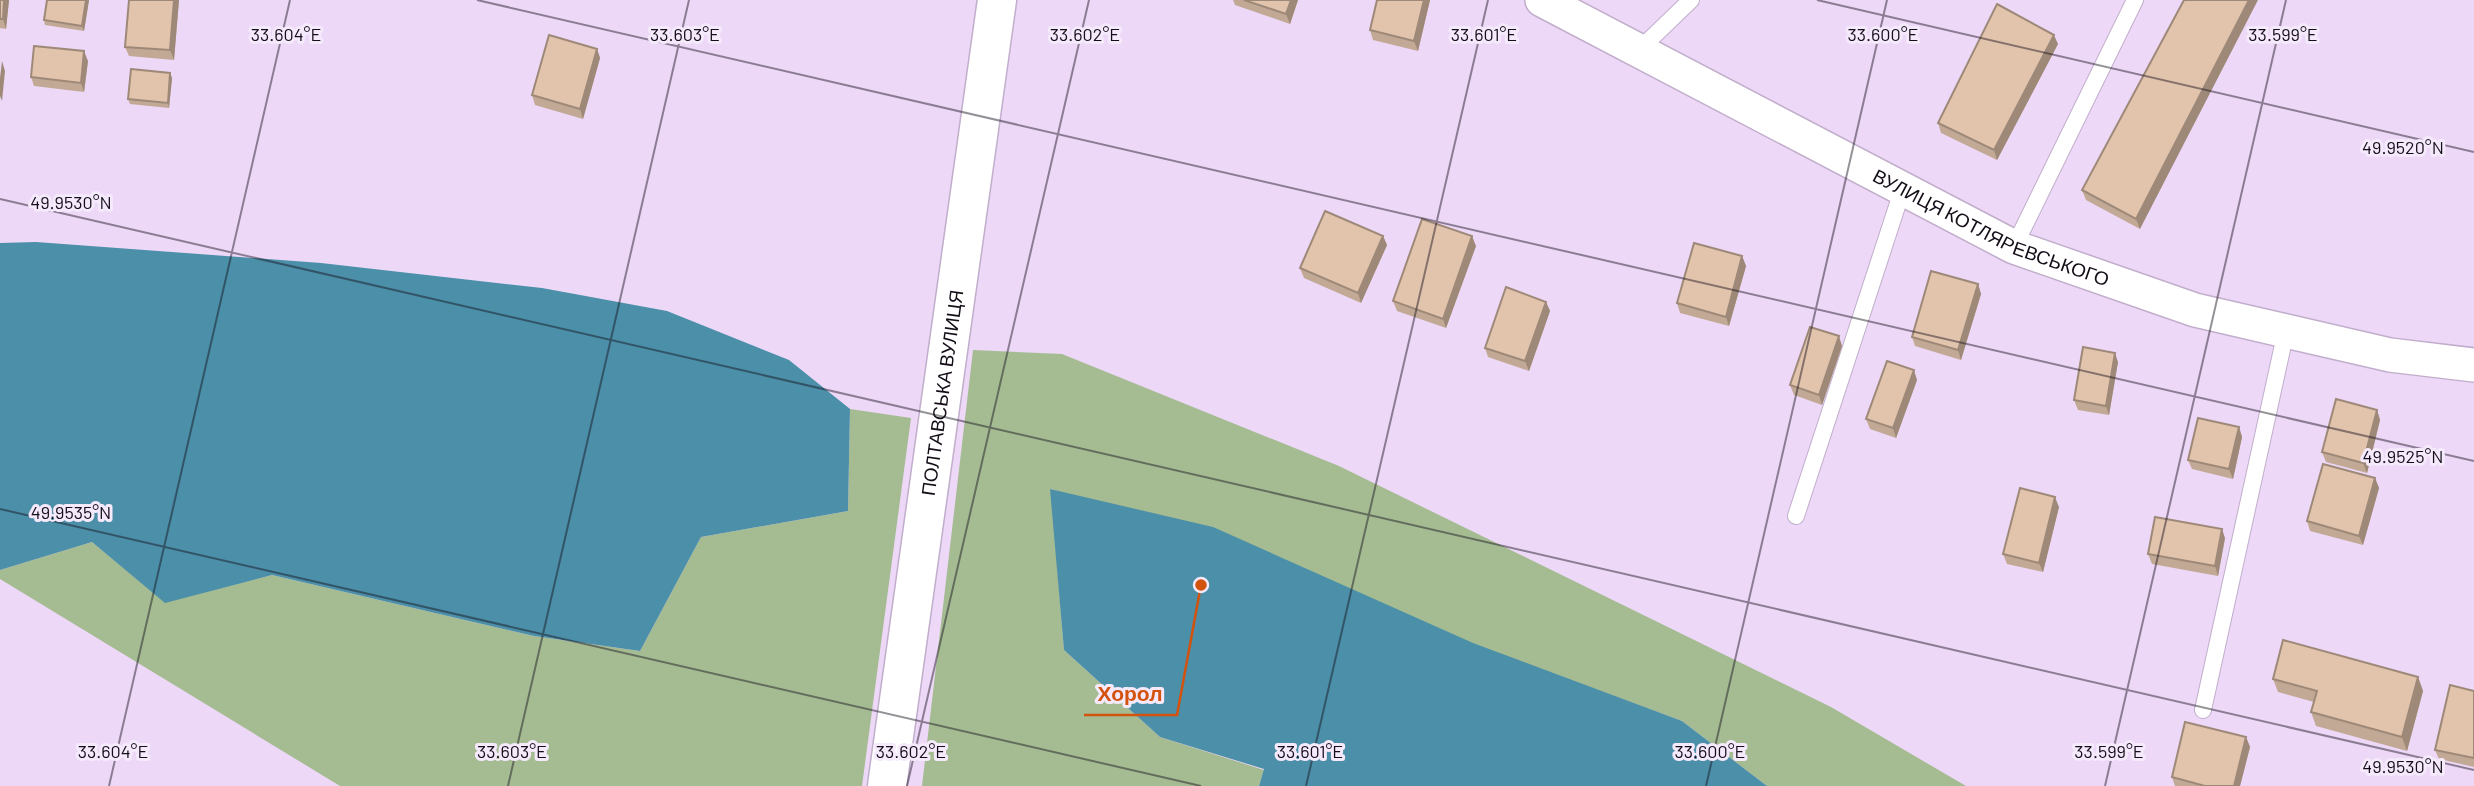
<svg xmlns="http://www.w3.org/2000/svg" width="2474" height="786" font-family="Barlow,sans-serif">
	<rect width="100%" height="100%" fill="#edd8f7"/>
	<path fill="#a5bc93" d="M973,350L1062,354L1339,466L1831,707L1966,786H1767L1682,721L1051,489L1064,650L1160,737L1264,770L1259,786H922Z
		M850,409L911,418L862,786H340L0,579V570L92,542L165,602L272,575L534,636L640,651L701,537L848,511Z"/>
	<path fill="#4c8fa8" d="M36,242L321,263L542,288L667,311L789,360L850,409L848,511L701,537L640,651L534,636L272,575L165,603L92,542L0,570V243Z
		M1050,489L1213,527L1473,643L1682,721L1767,786H1259L1264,769L1160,737L1064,650Z"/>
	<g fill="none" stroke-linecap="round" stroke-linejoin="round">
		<g stroke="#c1aecb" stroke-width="18">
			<path id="lane" d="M1639,50L1691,0
				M2014,247L2135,0
				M1796,516L1903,188
				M2203,710L2286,331"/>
		</g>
		<g stroke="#c1aecb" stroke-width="36">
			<g id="street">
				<path id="s1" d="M1542,0L2014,247L2195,310L2390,355L2474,365"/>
			</g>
		</g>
		<g stroke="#c1aecb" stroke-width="41">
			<g id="secondary">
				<path id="s2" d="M887,786L997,0"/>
			</g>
		</g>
		<use href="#lane" stroke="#fff" stroke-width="16"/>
		<use href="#street" stroke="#fff" stroke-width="33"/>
		<use href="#secondary" stroke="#fff" stroke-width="38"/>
	</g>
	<path fill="#c2a995" d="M0,0H9L6,29L0,28Z
		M47,0H89L84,31L45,25L44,20Z
		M129,0H179L174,60L129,56L125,47Z
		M1233,0H1298L1290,24L1235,5Z
		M1377,0H1430L1418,51L1373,40L1370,30Z
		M2184,0L2140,229L2086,200L2082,190Z
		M2058,44L1997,160L1941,133L1938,123Z
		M597,49L600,58L583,119L535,105L532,95Z
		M88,61L84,92L34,86L31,77Z
		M170,73L172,78L169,108L130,104L128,99Z
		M1383,236L1387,245L1361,303L1304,278L1300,268Z
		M1476,246L1446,328L1397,311L1393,301Z
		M1742,256L1746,266L1729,326L1680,313L1677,303Z
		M1978,284L1981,294L1961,360L1915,346L1912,337Z
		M1546,302L1550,311L1529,371L1488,357L1485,348Z
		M1842,346L1822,405L1794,395L1790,385Z
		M2118,362L2109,415L2078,410L2074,400Z
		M1917,380L1896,438L1870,429L1866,419Z
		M2377,410L2380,420L2367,473L2326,462L2322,452Z
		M2239,427L2242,437L2233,479L2192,469L2188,460Z
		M2375,478L2379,488L2363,545L2310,531L2307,521Z
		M2059,507L2043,572L2007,564L2003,554Z
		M2225,538L2218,576L2152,564L2148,554Z
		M2418,677L2423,691L2407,751L2316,726L2311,712L2314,702L2278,692L2273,679Z
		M2474,691V767L2439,759L2435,750Z
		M2246,737L2250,747L2240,786H2175L2172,777Z"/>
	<path fill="#9e8979" d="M4,0H9L6,29L3,19Z
		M86,0H89L84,31L82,26Z
		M174,0H179L174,60L170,50Z
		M1291,0H1298L1290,24L1286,14Z
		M1424,0H1430L1418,51L1414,41Z
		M2249,0H2258L2140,229L2136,219Z
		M2054,35L2058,44L1997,160L1994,150Z
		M597,49L600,58L583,119L580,109Z
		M84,51L88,61L84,92L81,83Z
		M2,61L5,71L2,101L0,96V78Z
		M170,73L172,78L169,108L168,103Z
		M1383,236L1387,245L1361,303L1358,293Z
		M1472,236L1476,246L1446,328L1443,319Z
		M1742,256L1746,266L1729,326L1726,317Z
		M1978,284L1981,294L1961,360L1958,350Z
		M1546,302L1550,311L1529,371L1525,361Z
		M1839,336L1842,346L1822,405L1819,395Z
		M2115,353L2118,362L2109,415L2106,406Z
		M1914,370L1917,380L1896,438L1893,428Z
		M2377,410L2380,420L2367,473L2363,463Z
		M2239,427L2242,437L2233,479L2229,469Z
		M2375,478L2379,488L2363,545L2359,536Z
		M2055,497L2059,507L2043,572L2039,563Z
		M2222,529L2225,538L2218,576L2215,566Z
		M2418,677L2423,691L2407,751L2402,737Z
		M2246,737L2250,747L2240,786H2234Z"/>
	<path fill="#e2c4ad" stroke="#9e8979" stroke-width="2" d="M0,0H4L3,19H0Z
		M47,0H86L82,26L44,20Z
		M129,0H174L170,50L125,47Z
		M1244,0H1291L1286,14Z
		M1377,0H1424L1414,41L1370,30Z
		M2184,0H2249L2136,219L2082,190Z
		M1997,4L2054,35L1994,150L1938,123Z
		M549,35L597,49L580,109L532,95Z
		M34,46L84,51L81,83L31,77Z
		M131,69L170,73L168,103L128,99Z
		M1325,211L1383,236L1358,293L1300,268Z
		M1422,219L1472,236L1443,319L1393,301Z
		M1694,243L1742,256L1726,317L1677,303Z
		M1931,271L1978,284L1958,350L1912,337Z
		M1506,287L1546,302L1525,361L1485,348Z
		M1810,327L1839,336L1819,395L1790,385Z
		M2083,347L2115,353L2106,406L2074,400Z
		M1887,361L1914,370L1893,428L1866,419Z
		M2336,399L2377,410L2363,463L2322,452Z
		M2198,418L2239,427L2229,469L2188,460Z
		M2323,464L2375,478L2359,536L2307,521Z
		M2020,488L2055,497L2039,563L2003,554Z
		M2155,517L2222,529L2215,566L2148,554Z
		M2283,640L2418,677L2402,737L2311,712L2317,691L2273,679Z
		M2450,685L2474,691V758L2435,750Z
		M2185,722L2246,737L2234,786H2205L2172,777Z"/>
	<path fill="none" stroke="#150e19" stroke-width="2" stroke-opacity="0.45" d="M477,0L2474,461M1817,0L2474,152M0,199L2474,770M0,509L1201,786M109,786L290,0M508,786L689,0M907,786L1089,0M1306,786L1488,0M1706,786L1887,0M2105,786L2286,0"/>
	<g text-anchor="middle" stroke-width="6" stroke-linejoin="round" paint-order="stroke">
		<g font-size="19" fill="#150e19" stroke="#f5e9fc">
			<text dy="7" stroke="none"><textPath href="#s1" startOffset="504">ВУЛИЦЯ КОТЛЯРЕВСЬКОГО</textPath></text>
			<text dy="7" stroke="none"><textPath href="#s2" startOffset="397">ПОЛТАВСЬКА ВУЛИЦЯ</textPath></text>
		</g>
	</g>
	<g font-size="18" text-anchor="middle" fill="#150e19" stroke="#f5e9fc" stroke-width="6" stroke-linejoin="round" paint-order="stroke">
		<text x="286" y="41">33.604°E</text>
		<text x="685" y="41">33.603°E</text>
		<text x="1085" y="41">33.602°E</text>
		<text x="1484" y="41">33.601°E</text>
		<text x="1883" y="41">33.600°E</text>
		<text x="2283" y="41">33.599°E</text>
		<text x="2403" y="154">49.9520°N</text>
		<text x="71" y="209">49.9530°N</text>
		<text x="2403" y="463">49.9525°N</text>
		<text x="71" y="519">49.9535°N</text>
		<text x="113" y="758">33.604°E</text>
		<text x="512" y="758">33.603°E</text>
		<text x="911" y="758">33.602°E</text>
		<text x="1310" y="758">33.601°E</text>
		<text x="1710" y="758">33.600°E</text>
		<text x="2109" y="758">33.599°E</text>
		<text x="2403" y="773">49.9530°N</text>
	</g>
	<path fill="none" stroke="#d3520d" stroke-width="2.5" d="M1201 585L1177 715H1084"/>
	<circle fill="#d3520d" stroke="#f5e9fc" stroke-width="2.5" cx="1201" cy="585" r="7"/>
	<g font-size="21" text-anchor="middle" font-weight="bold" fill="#d3520d" stroke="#f5e9fc" stroke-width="6" stroke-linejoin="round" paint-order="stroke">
		<text x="1130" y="701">Хорол</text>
	</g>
</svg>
